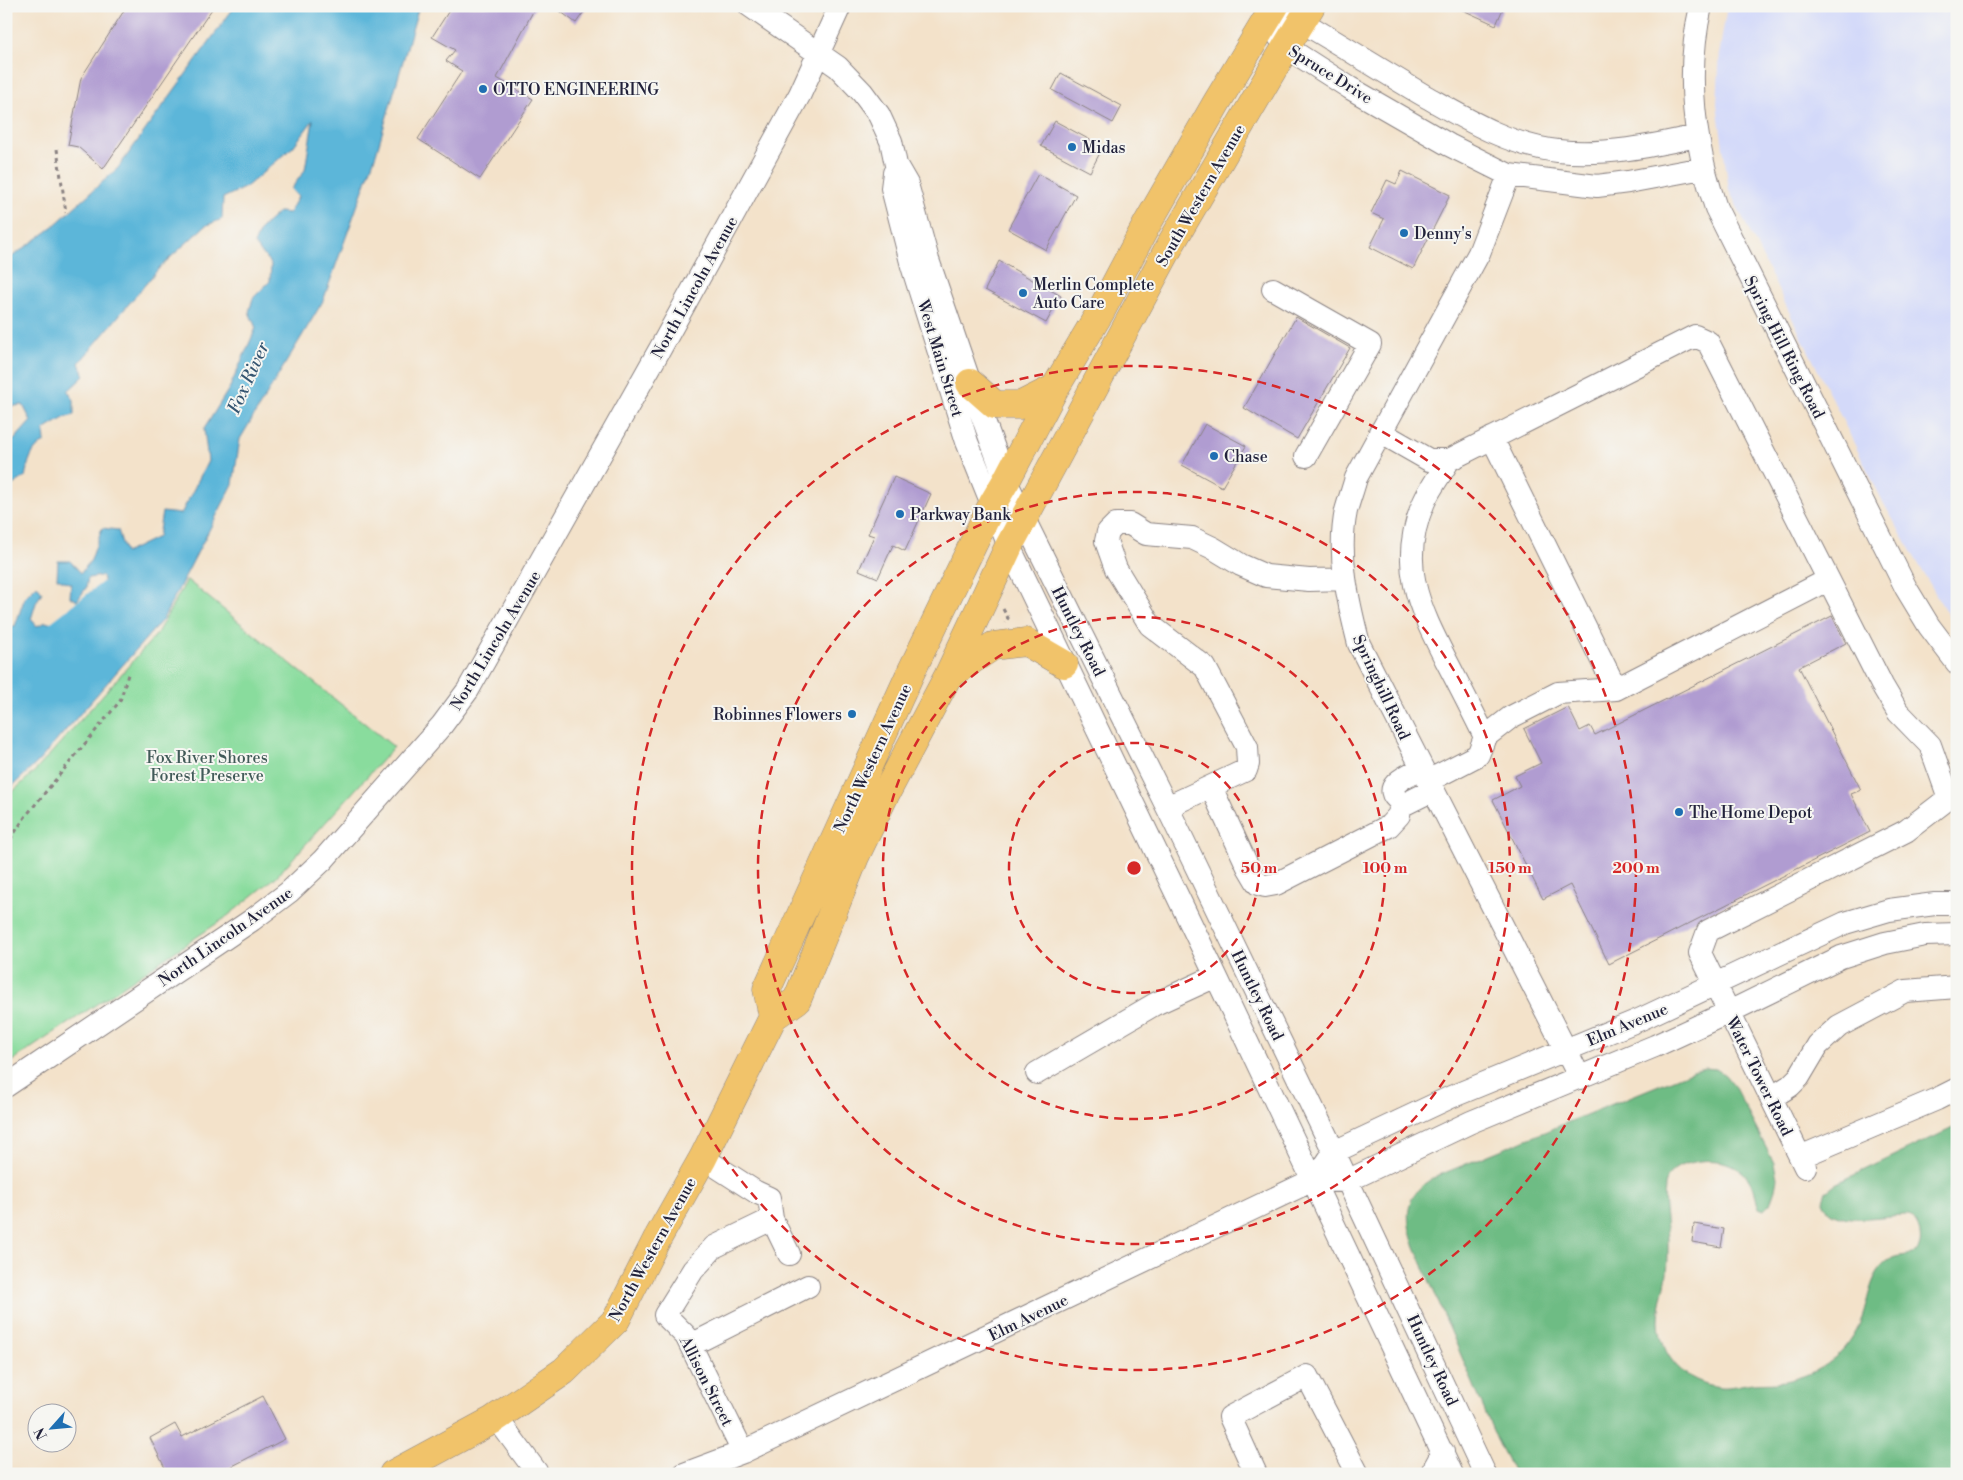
<svg xmlns="http://www.w3.org/2000/svg" width="1963" height="1480" font-family="'Libre Bodoni',serif">
	<rect width="100%" height="100%" fill="#f6f6f2"/>
	<filter id="ink" filterUnits="userSpaceOnUse"><feTurbulence type="fractalNoise" baseFrequency=".02" numOctaves="2"/><feDisplacementMap in="SourceGraphic" scale="10" xChannelSelector="R" yChannelSelector="G"/><feConvolveMatrix kernelMatrix="1 2 1 2 8 2 1 2 1" color-interpolation-filters="sRGB"/></filter>
	<filter id="wash" filterUnits="userSpaceOnUse"><feTurbulence type="fractalNoise" baseFrequency=".0096" numOctaves="4" result="noise"/><feDisplacementMap in="SourceGraphic" scale="20" xChannelSelector="R" yChannelSelector="G"/><feGaussianBlur stdDeviation="1.12" result="paint"/><feColorMatrix in="noise" values="0 0 0 0 0 0 0 0 0 0 0 0 0 0 0 0 0 1.4 0 .05"/><feComposite in="paint" operator="in"/></filter>
	<g filter="url(#wash)">
		<rect width="100%" height="100%" fill="#f3e2ca"/>
		<path fill="#d3d9f9" d="M1727,6H1957V631L1884,504L1729,190L1717,104L1720,49Z"/>
		<path fill="#89dc9d" stroke="#567f6c" d="M187,580L394,747L276,877L225,918L6,1065V798L37,769L156,635Z"/>
		<path fill="#6ebc84" stroke="#486f60" d="M1705,1068L1716,1069L1725,1075L1734,1086L1774,1163L1777,1178L1775,1189L1770,1204L1764,1210L1759,1208C1755,1199 1756,1189 1750,1180C1745,1173 1737,1167 1729,1164C1714,1157 1675,1160 1667,1178C1660,1198 1669,1226 1668,1246C1668,1255 1668,1264 1667,1273C1665,1289 1659,1305 1659,1321C1660,1358 1685,1382 1720,1387C1730,1388 1743,1384 1754,1383C1764,1382 1774,1383 1784,1381C1820,1375 1849,1352 1862,1318C1869,1299 1870,1273 1889,1260C1897,1254 1908,1257 1917,1252C1924,1239 1920,1222 1908,1215C1887,1214 1831,1229 1823,1202L1826,1191L1835,1184L1957,1126V1474H1515L1497,1440L1413,1242C1403,1210 1408,1191 1437,1176L1693,1071Z"/>
		<path fill="#5bb6d9" stroke="#3e6c8a" d="M235,6H419L376,154L323,301L240,439L233,484L163,619L38,762L6,792V626H15L25,597L37,585L42,592L36,603L31,619L37,626L46,622L57,626L73,614L80,625L91,612L99,607L105,589L102,576L88,578L86,588L77,601L70,597L71,584L57,578L58,561H70L81,573L91,560L102,528L118,530L125,553L158,537L162,512L181,514L208,461L204,429L230,387L256,328L249,312L253,298L270,281L271,264L254,244L261,228L279,212L289,213L298,197L291,189L305,170L313,120L293,147L246,187L223,198L222,219L205,226L160,267L79,363L84,376L68,391L74,400V415L64,418L44,430L45,442C31,448 28,463 25,477L11,486L6,492V441L14,440L31,421L23,405L6,407V261L49,230L118,168Z"/>
		<g fill="none" stroke-linecap="round" stroke-linejoin="round">
			<path stroke="#5bb6d9" stroke-width="30" d="M6,676L132,578"/>
		</g>
		<g id="blocks">
			<path fill="#b09cd1" d="M127,6H214L103,169L78,147L68,145L81,78Z
				M452,6H536L497,78L533,99L480,179L418,139L462,71L446,61L455,50L432,37Z
				M553,6H588L576,23Z
				M1454,6H1504L1496,25Z
				M1061,73L1122,106L1113,123L1052,90Z
				M1055,121L1103,147L1090,172L1041,146Z
				M1402,171L1450,195L1413,269L1370,247L1384,219L1371,213L1387,180L1396,184Z
				M1038,174L1076,195L1046,250L1008,229Z
				M999,261L1061,296L1046,323L985,290Z
				M1296,317L1350,348L1297,439L1244,408Z
				M1205,424L1246,446L1222,487L1182,465Z
				M894,477L931,494L905,551L893,545L878,578L859,570L874,536L868,534Z
				M1832,616L1846,643L1799,667L1861,790L1851,794L1870,832L1609,964L1570,885L1543,899L1493,800L1520,786L1515,776L1541,763L1524,729L1568,707L1580,731L1590,726L1595,735Z
				M1694,1224L1724,1229L1721,1247L1692,1242Z
				M263,1396L285,1439L217,1474H168L150,1438L175,1424L182,1437Z"/>
		</g>
	</g>
	<g filter="url(#ink)">
		<use href="#blocks" fill-opacity="0" stroke="#8a8282" stroke-width="1"/>
		<g fill="none" stroke-linecap="round" stroke-linejoin="round">
			<g stroke="#8a8282" stroke-width="24">
				<path id="minor" d="M750,6L838,67L862,92L879,115L891,141L896,165L907,184L928,260L970,383L1006,481L1024,519L1172,817L1334,1152L1485,1474
					M1701,6C1685,74 1694,143 1716,208L1906,588L1929,626L1957,663
					M1267,19L1286,47L1350,88L1449,145L1509,175L1597,186L1628,182L1703,168
					M1285,20L1302,22C1343,46 1384,72 1425,96C1466,119 1510,146 1558,151C1605,156 1651,146 1697,136
					M894,173L892,188L912,266L967,442L1009,546L1216,976L1452,1474
					M1509,175L1479,253L1356,478C1353,489 1349,500 1346,511C1337,555 1348,601 1359,644L1580,1078
					M1273,289L1370,344L1306,456
					M1380,432L1429,460H1449L1695,336L1708,342L1882,685L1898,712L1930,745L1949,798L1906,831L1708,931L1700,953L1805,1167
					M1492,438L1616,689
					M1485,737L1511,717L1558,693L1616,689L1828,580
					M1422,768C1410,774 1377,787 1401,802L1407,803L1433,790
					M1428,781L1478,755L1485,737C1473,712 1460,687 1447,662C1419,607 1397,564 1424,502C1430,488 1441,474 1449,460
					M1211,787L1248,867L1258,884L1265,886L1276,884L1389,826L1399,815L1401,802
					M1167,807L1246,770L1248,764L1247,747L1205,667L1150,625L1116,569L1106,541L1108,532L1116,524H1130L1146,534L1192,538L1213,548L1241,565L1266,576L1309,580L1345,579
					M1037,1073L1155,1004L1216,976
					M6,1086L252,920L289,892L323,860L442,725L468,690L660,349L800,94L840,6
					M1771,1098L1790,1086L1799,1077L1818,1045L1839,1026L1905,991L1957,987
					M1800,1157L1937,1099L1957,1089
					M703,1158L756,1192L769,1198L772,1219L789,1254
					M1326,1164L1334,1152L1451,1097L1641,1019L1845,923L1889,910L1935,904H1957
					M691,1345L808,1286
					M496,1417L538,1474
					M743,1452L686,1336L665,1315L693,1270L714,1247L772,1219
					M684,1474L743,1452L1313,1180L1347,1181L1471,1122L1655,1046L1729,1012L1841,957L1885,943L1925,935L1957,934
					M1256,1474L1230,1417L1307,1376L1358,1474
					M1431,1474L1443,1452"/>
			</g>
			<g stroke="#8a8282" stroke-width="29">
				<path id="major" d="M970,383L995,405H1021L1055,388
					M948,676L993,646L1026,642L1064,664
					M773,1017L767,989L910,674L993,503L1006,481L1055,388L1101,311L1147,224L1217,102L1275,6
					M393,1474L493,1420L564,1371L616,1320L656,1241L703,1158L773,1017L797,1000L855,857L884,797L948,676L1009,546L1172,242L1286,47L1311,6"/>
			</g>
			<path stroke="#8a8282" stroke-width="3" stroke-dasharray="4 4" stroke-linecap="butt" d="M6,9L9,6
				M57,149L66,213
				M1003,609L1008,618L1005,623
				M6,846L25,817L120,701L129,671"/>
			<use href="#minor" stroke="#fff" stroke-width="22"/>
			<use href="#major" stroke="#f1c36a" stroke-width="28"/>
		</g>
	</g>
	<g fill="none" stroke="#d62828" stroke-width="2.5" stroke-dasharray="9 6">
		<circle cx="1134" cy="868" r="125"/>
		<circle cx="1134" cy="868" r="251"/>
		<circle cx="1134" cy="868" r="376"/>
		<circle cx="1134" cy="868" r="502"/>
	</g>
	<g fill="#1f6fb2" stroke="#f6f6f2" stroke-width="2">
		<circle cx="483" cy="89" r="5"/>
		<circle cx="1072" cy="147" r="5"/>
		<circle cx="1404" cy="233" r="5"/>
		<circle cx="1023" cy="293" r="5"/>
		<circle cx="1214" cy="456" r="5"/>
		<circle cx="900" cy="514" r="5"/>
		<circle cx="852" cy="714" r="5"/>
		<circle cx="1679" cy="812" r="5"/>
	</g>
	<g text-anchor="middle" stroke-width="4" stroke-linejoin="round" paint-order="stroke">
		<g font-size="16" fill="#22223b" stroke="#f6f6f2">
			<text transform="translate(1331 74) rotate(32)" y="6">Spruce Drive</text>
			<text transform="translate(1200 195) rotate(-60)" y="6">South Western Avenue</text>
			<text transform="translate(694 287) rotate(-61)" y="6">North Lincoln Avenue</text>
			<text transform="translate(1785 347) rotate(63)" y="6">Spring Hill Ring Road</text>
			<text transform="translate(941 358) rotate(73)" y="6">West Main Street</text>
			<text transform="translate(1079 631) rotate(63)" y="6">Huntley Road</text>
			<text transform="translate(495 640) rotate(-59)" y="6">North Lincoln Avenue</text>
			<text transform="translate(1382 687) rotate(65)" y="6">Springhill Road</text>
			<text transform="translate(872 758) rotate(-65)" y="6">North Western Avenue</text>
			<text transform="translate(225 936) rotate(-35)" y="6">North Lincoln Avenue</text>
			<text transform="translate(1258 995) rotate(64)" y="6">Huntley Road</text>
			<text transform="translate(1627 1024) rotate(-23)" y="6">Elm Avenue</text>
			<text transform="translate(1760 1076) rotate(64)" y="6">Water Tower Road</text>
			<text transform="translate(652 1249) rotate(-61)" y="6">North Western Avenue</text>
			<text transform="translate(1028 1317) rotate(-26)" y="6">Elm Avenue</text>
			<text transform="translate(1433 1360) rotate(65)" y="6">Huntley Road</text>
			<text transform="translate(707 1381) rotate(63)" y="6">Allison Street</text>
		</g>
		<g font-size="16" fill="#22223b" stroke="#f6f6f2" text-anchor="start">
			<text x="493" y="95">OTTO ENGINEERING</text>
			<text x="1082" y="153">Midas</text>
			<text x="1414" y="239">Denny's</text>
			<text x="1033" y="290">Merlin Complete<tspan x="1033" dy="18">Auto Care</tspan></text>
			<text x="1224" y="462">Chase</text>
			<text x="910" y="520">Parkway Bank</text>
			<text x="842" y="720" text-anchor="end">Robinnes Flowers</text>
			<text x="1689" y="818">The Home Depot</text>
		</g>
		<g font-size="16" fill="#415a58" stroke="#f6f6f2">
			<text x="207" y="763">Fox River Shores<tspan x="207" dy="18">Forest Preserve</tspan></text>
		</g>
		<g font-size="18" font-style="italic" fill="#365672" stroke="#f6f6f2">
			<text transform="translate(248 378) rotate(-66)" y="6">Fox River</text>
		</g>
	</g>
	<circle cx="1134" cy="868" r="8" fill="#d62828" stroke="#f6f6f2" stroke-width="2.5"/>
	<g font-size="15" text-anchor="middle" font-weight="bold" fill="#d62828" stroke="#f6f6f2" stroke-width="4" stroke-linejoin="round" paint-order="stroke">
		<text x="1259" y="873">50 m</text>
		<text x="1385" y="873">100 m</text>
		<text x="1510" y="873">150 m</text>
		<text x="1636" y="873">200 m</text>
	</g>
	<rect width="1963" height="1480" fill="none" stroke="#f6f6f2" stroke-width="25"/>
	<g transform="translate(52 1428) rotate(243)"><circle r="24" fill="#f6f6f2" stroke="#a1a1a9"/>
	<path d="M0-4L9 19L0 12L-9 19Z" fill="#1f6fb2"/>
	<text y="-8" font-size="14" font-weight="bold" text-anchor="middle" fill="#22223b">N</text>
	</g>
</svg>
